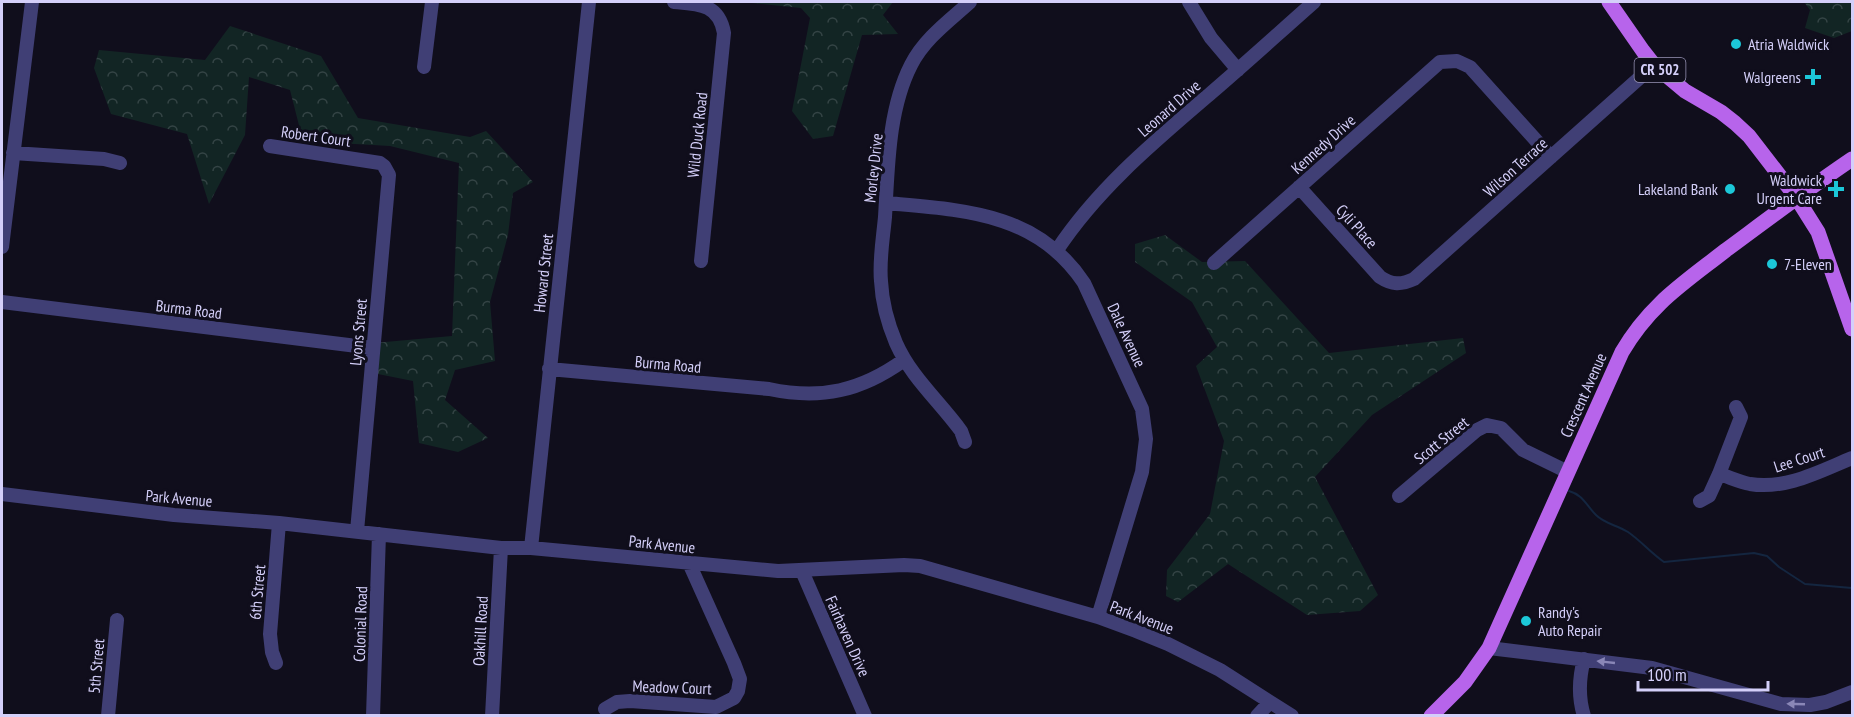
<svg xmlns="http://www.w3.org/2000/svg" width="1854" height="717" font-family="'PT Sans Narrow',sans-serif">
	<defs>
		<pattern id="forest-crowns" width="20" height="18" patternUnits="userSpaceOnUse" patternTransform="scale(1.5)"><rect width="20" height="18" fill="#122524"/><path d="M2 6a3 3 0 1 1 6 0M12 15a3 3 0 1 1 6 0" fill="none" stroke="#344445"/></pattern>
	</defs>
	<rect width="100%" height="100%" fill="#100e1c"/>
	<path fill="url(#forest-crowns)" d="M742,2H893L883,15L898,34L862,35L833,136L813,139L792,111L810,18L801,8Z
		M1804,2H1852V31L1834,38L1805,28L1810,10Z
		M230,26L321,56L358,118L470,137L486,131L533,182L513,193L508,235L490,302L495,361L455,370L445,400L488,438L458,452L419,443L413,381L373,373L374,343L452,336L459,163L390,146L303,141L290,90L249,77L245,135L209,204L187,134L111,114L94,68L99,50L205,60Z
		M1165,235L1202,262L1245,261L1329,353L1463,338L1466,353L1372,415L1315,477L1378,595L1360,611L1307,615L1228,564L1178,602L1166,596L1167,570L1210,514L1224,441L1196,366L1217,347L1192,302L1135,262V244Z"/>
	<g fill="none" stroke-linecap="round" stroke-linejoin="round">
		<path stroke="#142640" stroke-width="2" d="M1569,491C1583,495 1586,505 1596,515C1605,524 1617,525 1628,532C1641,541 1651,553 1664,562L1754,553L1767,556L1779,567L1805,584L1852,588"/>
		<path stroke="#403f75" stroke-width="14" d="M674,2C699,4 719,4 724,33L701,261
			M1189,2L1211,38L1238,70
			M424,67L432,2
			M270,146L380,163L384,166L389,175L357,531
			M13,153L104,159L120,163
			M1299,187L1380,277C1392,285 1401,285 1414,279L1654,65
			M886,203C963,210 1037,212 1084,283L1142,409L1146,439L1142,472L1098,617
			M2,247L32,2
			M1057,250C1098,188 1155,141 1211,93C1246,63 1280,32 1314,2
			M1214,263L1440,62L1457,61L1470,67L1551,157
			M2,302L373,348
			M549,369L769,389C821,400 861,391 904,360
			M965,442L961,431C940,402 911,377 896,343C888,324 882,302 881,281C879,260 883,239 885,217C888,168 888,110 911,65C924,39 949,21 970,2
			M1719,474C1729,477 1740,482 1750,484C1786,490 1820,471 1852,458
			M2,494L174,515L279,523L501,548H531L778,571L904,565L920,566L1098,617L1136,631L1168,644L1220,670L1292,716
			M1399,496L1477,430L1487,425L1501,428L1523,450L1568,472
			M1700,501L1709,496L1719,474L1741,417L1736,407
			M531,548L589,2
			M802,571L865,716
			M1489,648L1652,668L1781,704L1810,705L1826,702L1852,692
			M276,663L272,652L270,634L279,523
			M605,709L617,702L630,701L716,707L734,698L738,691L740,679L734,663L689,563
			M108,716L117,620
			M373,716L379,534
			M492,716L501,548
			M1257,716L1270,702
			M1584,716C1578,697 1579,678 1584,659"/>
		<path stroke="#b764eb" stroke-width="15" d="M1609,2L1643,51L1654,65L1685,91L1721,112L1735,123L1749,136L1796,197L1818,232L1852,329
			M1431,716L1465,682L1489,648L1622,352C1650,304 1684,283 1726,250C1768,219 1809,188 1852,159"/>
	</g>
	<defs><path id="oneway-solid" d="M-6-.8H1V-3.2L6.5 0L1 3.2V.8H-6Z" transform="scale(1.5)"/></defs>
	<g fill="#8a87b7">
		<use href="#oneway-solid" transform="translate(1606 662) rotate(-174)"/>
		<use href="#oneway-solid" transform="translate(1796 704) rotate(-178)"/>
	</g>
	<g fill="#1cc7d8" stroke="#100e1c" stroke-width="2">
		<circle cx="1736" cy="44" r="6"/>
		<path d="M1810 68h6v6h6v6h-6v6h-6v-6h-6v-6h6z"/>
		<circle cx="1730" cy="189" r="6"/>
		<path d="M1833 180h6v6h6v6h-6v6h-6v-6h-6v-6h6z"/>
		<circle cx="1772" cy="264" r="6"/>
		<circle cx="1526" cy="621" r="6"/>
	</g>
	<g text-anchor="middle" stroke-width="6" stroke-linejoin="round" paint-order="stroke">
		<rect fill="#100e1c" stroke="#9995b7" stroke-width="1.5" x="1634.5" y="58" width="51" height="24" rx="4.5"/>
		<g font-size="15" font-weight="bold" fill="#d4cff9">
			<text x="1660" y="75">CR 502</text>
		</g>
		<g font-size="16" fill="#d4cff9" stroke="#100e1c" text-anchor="start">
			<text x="1748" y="50">Atria Waldwick</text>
			<text x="1801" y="83" text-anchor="end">Walgreens</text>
			<text x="1822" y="186" text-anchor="end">Waldwick<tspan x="1822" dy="18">Urgent Care</tspan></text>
			<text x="1718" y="195" text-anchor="end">Lakeland Bank</text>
			<text x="1784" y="270">7-Eleven</text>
			<text x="1538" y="618">Randy's<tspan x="1538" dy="18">Auto Repair</tspan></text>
		</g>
		<g font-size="16" fill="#d4cff9" stroke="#100e1c">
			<text transform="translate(1169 108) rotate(-41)" y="6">Leonard Drive</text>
			<text transform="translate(697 135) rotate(-84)" y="6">Wild Duck Road</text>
			<text transform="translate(316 136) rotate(8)" y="6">Robert Court</text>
			<text transform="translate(1323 144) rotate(-42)" y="6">Kennedy Drive</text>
			<text transform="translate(1515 167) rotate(-42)" y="6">Wilson Terrace</text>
			<text transform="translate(873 168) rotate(-84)" y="6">Morley Drive</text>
			<text transform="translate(1357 226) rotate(48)" y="6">Cyli Place</text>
			<text transform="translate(543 273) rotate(-84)" y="6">Howard Street</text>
			<text transform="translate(189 309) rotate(7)" y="6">Burma Road</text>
			<text transform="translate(358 332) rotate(-85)" y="6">Lyons Street</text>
			<text transform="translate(1127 335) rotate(65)" y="6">Dale Avenue</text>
			<text transform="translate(668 364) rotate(5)" y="6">Burma Road</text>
			<text transform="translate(1583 395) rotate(-66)" y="6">Crescent Avenue</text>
			<text transform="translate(1441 440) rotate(-39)" y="6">Scott Street</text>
			<text transform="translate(1799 459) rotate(-18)" y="6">Lee Court</text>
			<text transform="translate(179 498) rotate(5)" y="6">Park Avenue</text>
			<text transform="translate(662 544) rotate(6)" y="6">Park Avenue</text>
			<text transform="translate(257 592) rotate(-85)" y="6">6th Street</text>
			<text transform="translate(1142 617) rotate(21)" y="6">Park Avenue</text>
			<text transform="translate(360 624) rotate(-88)" y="6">Colonial Road</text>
			<text transform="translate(480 631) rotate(-87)" y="6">Oakhill Road</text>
			<text transform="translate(848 636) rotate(66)" y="6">Fairhaven Drive</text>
			<text transform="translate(96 666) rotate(-85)" y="6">5th Street</text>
			<text transform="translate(672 687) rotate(2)" y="6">Meadow Court</text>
		</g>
	</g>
	<rect width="1854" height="717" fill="none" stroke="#d4cff9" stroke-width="6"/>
	<path d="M1638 681v9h130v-9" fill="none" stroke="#d4cff9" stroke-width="3"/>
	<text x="1647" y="681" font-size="18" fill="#d4cff9" stroke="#100e1c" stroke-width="4.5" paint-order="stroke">100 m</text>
</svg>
